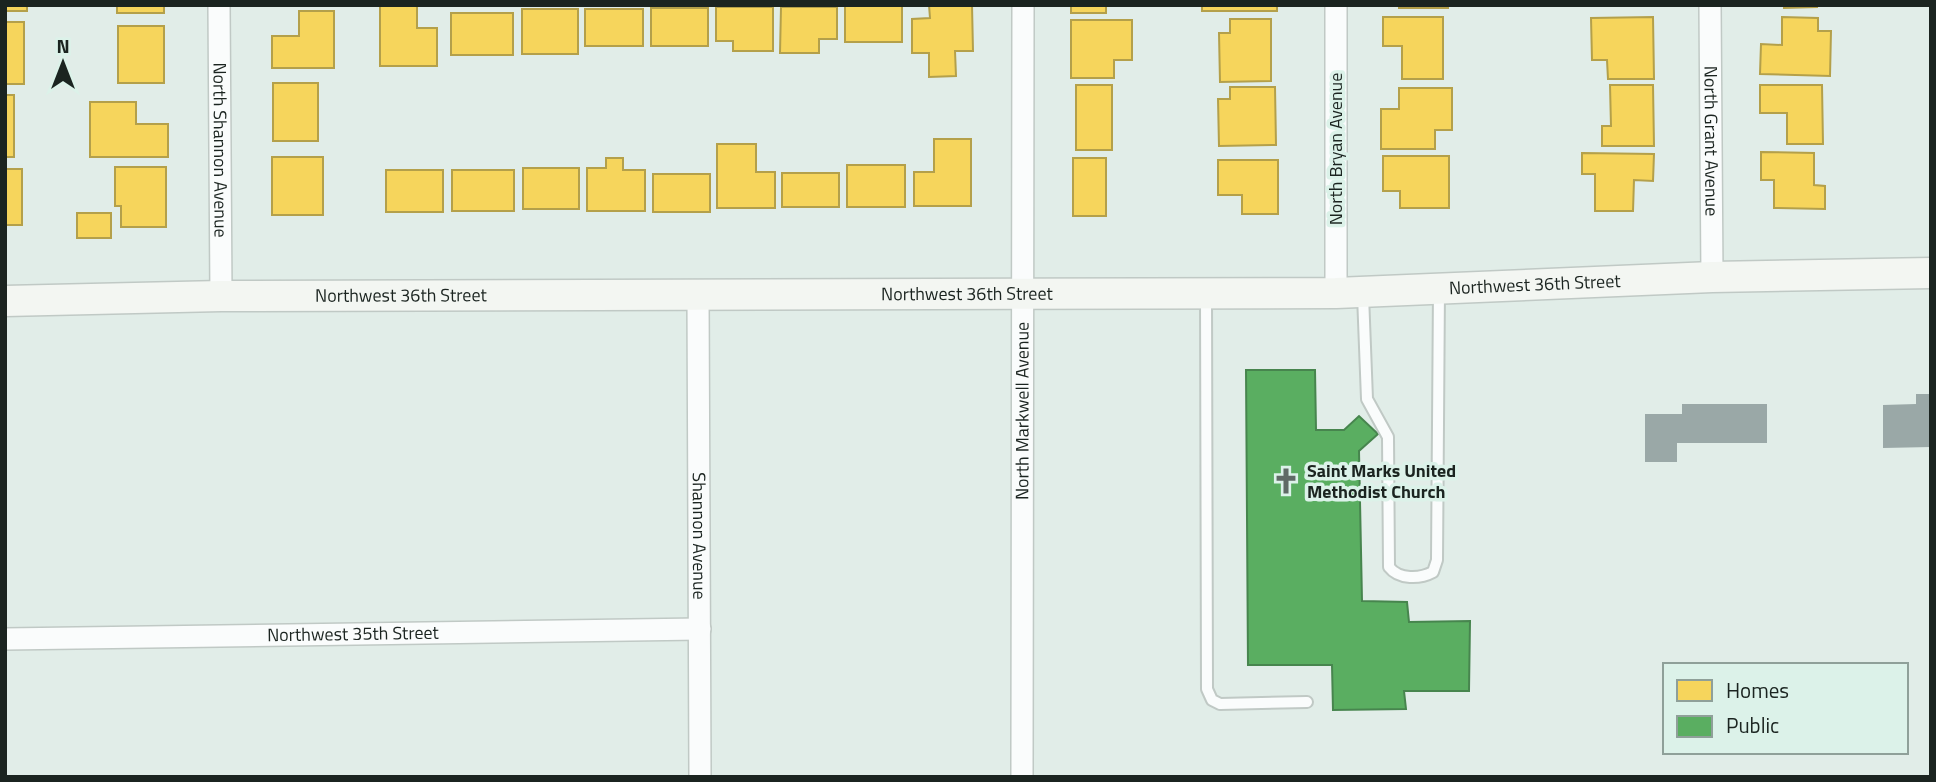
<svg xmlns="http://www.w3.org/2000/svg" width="1936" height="782" font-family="'Titillium Web',sans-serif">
	<rect width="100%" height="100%" fill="#e1ede8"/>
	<path fill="#f6d55c" stroke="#b4a04a" stroke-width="2" d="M5,5H27V11H5Z
		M117,5H164V13H117Z
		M845,5H902V42H845Z
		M929,5H972L973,51H955L956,76L929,77V53H912V19L930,18Z
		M1071,5H1106V13H1071Z
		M1202,5H1277V11H1202Z
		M1399,5H1448V8H1399Z
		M1784,5H1817V7L1784,8Z
		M380,6H417V28H437V66H380Z
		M716,7H773V51H733V41H716Z
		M781,7H837V39H819V53H780Z
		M651,8H708V46H651Z
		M522,9H578V54H522Z
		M585,9H643V46H585Z
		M299,11H334V68H272V36H299Z
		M451,13H513V55H451Z
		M1383,17H1443V79H1402V46H1383Z
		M1653,17L1654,79H1608L1607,60H1592L1591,18Z
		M1782,17L1818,18V31H1831L1830,76L1760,74L1761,44L1782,45Z
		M1230,19H1271V81L1220,82L1219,33H1230Z
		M1071,20H1132V60H1114V78H1071Z
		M5,22H24V84H5Z
		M118,26H164V83H118Z
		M273,83H318V141H273Z
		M1076,85H1112V150H1076Z
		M1610,85H1653L1654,146H1602V126H1611Z
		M1760,85H1822L1823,144H1787V113H1760Z
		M1230,87H1275L1276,145L1219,146L1218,99H1230Z
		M1399,88H1452V130H1435V149H1381V109H1399Z
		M5,95H14V157H5Z
		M90,102H136V124H168V157H90Z
		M934,139H971V206H914V172H934Z
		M717,144H756V172H775V208H717Z
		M1761,152L1814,153V185L1825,186V209L1774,208V180H1761Z
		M1582,153L1654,154L1653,181L1634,180L1633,211H1595V174H1582Z
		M1383,156H1449V208H1400V191H1383Z
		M272,157H323V215H272Z
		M606,158H623V170H645V211H587V168H606Z
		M1073,158H1106V216H1073Z
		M1218,160H1278V214H1242V195H1218Z
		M847,165H905V207H847Z
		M115,167H166V227H121V206H115Z
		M523,168H579V209H523Z
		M5,169H22V225H5Z
		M386,170H443V212H386Z
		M452,170H514V211H452Z
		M782,173H839V207H782Z
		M653,174H710V212H653Z
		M77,213H111V238H77Z"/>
	<path fill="#5aae61" stroke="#47854e" stroke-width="2" d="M1246,370H1315L1316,430H1344L1359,416L1378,434L1359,451L1362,601L1407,602L1409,622L1470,621L1469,691H1404L1406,709L1333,710L1332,665H1248Z"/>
	<path fill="#9aa8a7" d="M1916,394H1931V447L1883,448V405L1916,404Z
		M1682,404H1767V443H1677V462H1645V414H1682Z"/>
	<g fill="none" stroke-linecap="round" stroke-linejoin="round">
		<g stroke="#c0c9c5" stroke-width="14">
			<path id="lane" d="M1363,295L1367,399L1388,437L1389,567C1399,580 1420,579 1433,572L1437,560L1439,289
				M1206,296L1207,689L1212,700L1220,704L1307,702"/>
		</g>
		<g stroke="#c0c9c5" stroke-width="24">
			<g id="street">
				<path id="s1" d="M219,5L221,296"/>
				<path d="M1336,5V293"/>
				<path id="s2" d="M1710,5L1712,277"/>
				<path id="s3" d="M698,294L700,777"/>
				<path id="s4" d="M5,639L700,629"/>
				<path id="s5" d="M1022,777L1023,5"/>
			</g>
		</g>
		<g stroke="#c0c9c5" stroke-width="33">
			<g id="secondary">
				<path id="s6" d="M5,301L221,296L1336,293L1712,277L1931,273"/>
			</g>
		</g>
		<use href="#lane" stroke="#fafcfc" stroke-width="10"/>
		<use href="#street" stroke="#fafcfc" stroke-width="21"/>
		<use href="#secondary" stroke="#f3f6f2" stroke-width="30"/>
	</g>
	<defs>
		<g id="church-bare" transform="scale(2.1)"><path d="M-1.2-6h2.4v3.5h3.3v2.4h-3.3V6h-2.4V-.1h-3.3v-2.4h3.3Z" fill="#606a66" stroke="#dcf2e9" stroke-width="2.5" paint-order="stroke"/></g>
	</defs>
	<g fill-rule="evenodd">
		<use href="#church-bare" x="1286" y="481"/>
	</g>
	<g text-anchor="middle" stroke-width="7" stroke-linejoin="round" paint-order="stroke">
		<g font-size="18" fill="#1b2420" stroke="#dcf2e9">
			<text dy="6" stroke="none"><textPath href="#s2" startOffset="136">North Grant Avenue</textPath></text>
			<text transform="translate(1336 149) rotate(-90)" y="6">North Bryan Avenue</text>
			<text dy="6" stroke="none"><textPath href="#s1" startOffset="145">North Shannon Avenue</textPath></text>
			<text dy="6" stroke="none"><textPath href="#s6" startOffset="1530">Northwest 36th Street</textPath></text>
			<text dy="6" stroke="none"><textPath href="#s6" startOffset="962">Northwest 36th Street</textPath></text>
			<text dy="6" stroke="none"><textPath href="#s6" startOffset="396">Northwest 36th Street</textPath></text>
			<text dy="6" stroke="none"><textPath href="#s5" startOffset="366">North Markwell Avenue</textPath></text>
			<text dy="6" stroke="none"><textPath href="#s3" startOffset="242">Shannon Avenue</textPath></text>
			<text dy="6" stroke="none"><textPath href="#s4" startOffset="348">Northwest 35th Street</textPath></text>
		</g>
		<g font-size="18" font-weight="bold" fill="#1b2420" stroke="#dcf2e9" text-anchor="start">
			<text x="1307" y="477">Saint Marks United<tspan x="1307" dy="21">Methodist Church</tspan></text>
		</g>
	</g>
	<rect width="1936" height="782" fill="none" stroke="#1b2420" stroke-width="14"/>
	<rect x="1663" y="663" width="245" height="91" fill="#dcf2e9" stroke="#8fa099" stroke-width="2"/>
	<rect x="1677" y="680" width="35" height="21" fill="#f6d55c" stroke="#8fa099" stroke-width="2"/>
	<text x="1726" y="698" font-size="21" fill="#1b2420">Homes</text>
	<rect x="1677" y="716" width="35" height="21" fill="#5aae61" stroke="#8fa099" stroke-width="2"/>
	<text x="1726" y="733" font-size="21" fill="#1b2420">Public</text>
	<g transform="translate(63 63)" stroke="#dcf2e9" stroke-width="5" paint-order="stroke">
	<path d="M0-5L12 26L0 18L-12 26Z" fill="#1b2420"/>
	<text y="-10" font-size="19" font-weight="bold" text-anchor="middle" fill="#1b2420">N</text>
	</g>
</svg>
